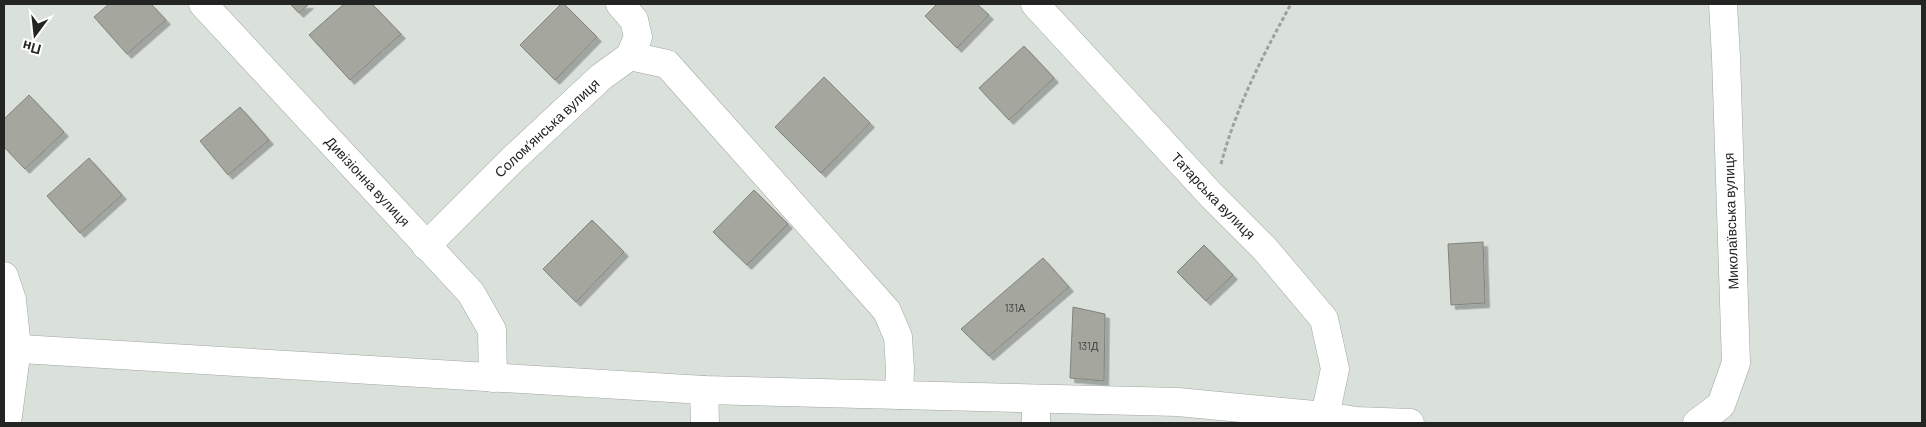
<svg xmlns="http://www.w3.org/2000/svg" width="1926" height="427" font-family="Barlow,sans-serif">
	<defs>
		<filter id="shadow"><feDropShadow dx="4.5" dy="4.5" stdDeviation="0" flood-color="#0004"/></filter>
	</defs>
	<rect width="100%" height="100%" fill="#dae1db"/>
	<path fill="#a5a69e" stroke="#82837c" filter="url(#shadow)" d="M109,4H151L166,20L127,54L94,17Z
		M290,4H309L299,13Z
		M344,4H372L401,34L350,80L309,35Z
		M561,4H564L597,37L555,80L520,45Z
		M937,4H977L989,15L957,48L925,16Z
		M1024,46L1054,78L1009,120L979,88Z
		M824,77L870,123L821,173L775,127Z
		M29,95L64,132L25,169L4,147V119Z
		M240,107L269,140L228,175L200,141Z
		M89,158L122,195L80,233L47,196Z
		M754,190L788,224L747,265L713,232Z
		M592,220L624,252L576,302L543,269Z
		M1483,242L1485,303L1451,305L1448,244Z
		M1204,245L1233,275L1206,301L1177,272Z
		M1043,258L1069,287L989,356L961,329Z
		M1073,307L1105,314L1104,381L1070,378Z"/>
	<g fill="none" stroke-linecap="round" stroke-linejoin="round">
		<g stroke="#a0a6a0" stroke-width="29">
			<g id="minor">
				<path id="s1" d="M203,4L471,293L492,330L493,378"/>
				<path id="s2" d="M1035,4L1212,196L1265,249L1324,319L1335,369L1325,416"/>
				<path d="M630,56L667,64L887,311L898,337L900,369L899,395"/>
				<path d="M426,246L514,158L601,77L630,56L638,37L634,20L620,4"/>
				<path d="M4,276L12,300L17,348L7,423"/>
				<path d="M4,348L704,390L1178,402L1325,416L1356,421L1410,423"/>
				<path d="M704,390L705,423"/>
				<path d="M1036,423V399"/>
				<path d="M1697,423L1721,405L1736,363L1726,57L1723,4"/>
			</g>
		</g>
		<path stroke="#9ca19c" stroke-width="3" stroke-dasharray="4 2.5" stroke-linecap="butt" d="M1221,164C1236,107 1263,55 1291,4"/>
		<use href="#minor" stroke="#fff" stroke-width="28"/>
	</g>
	<g text-anchor="middle" stroke-width="4" stroke-linejoin="round" paint-order="stroke">
		<g font-size="11" fill="#444542">
			<text x="1015" y="312">131А</text>
			<text x="1088" y="350">131Д</text>
		</g>
		<g font-size="14" fill="#232523" stroke="#fff">
			<text transform="translate(547 128) rotate(-43)" y="5">Соломʼянська вулиця</text>
			<text dy="5" stroke="none"><textPath href="#s1" startOffset="242">Дивізіонна вулиця</textPath></text>
			<text dy="5" stroke="none"><textPath href="#s2" startOffset="262">Татарська вулиця</textPath></text>
			<text transform="translate(1731 221) rotate(-92)" y="5">Миколаївська вулиця</text>
		</g>
	</g>
	<rect width="1926" height="427" fill="none" stroke="#232523" stroke-width="10"/>
	<g transform="translate(35 35) rotate(195)" stroke="#ffffff" stroke-width="4" paint-order="stroke">
	<path d="M0-4L9 19L0 12L-9 19Z" fill="#232523"/>
	<text y="-8" font-size="14" font-weight="bold" text-anchor="middle" fill="#232523">Пн</text>
	</g>
</svg>
